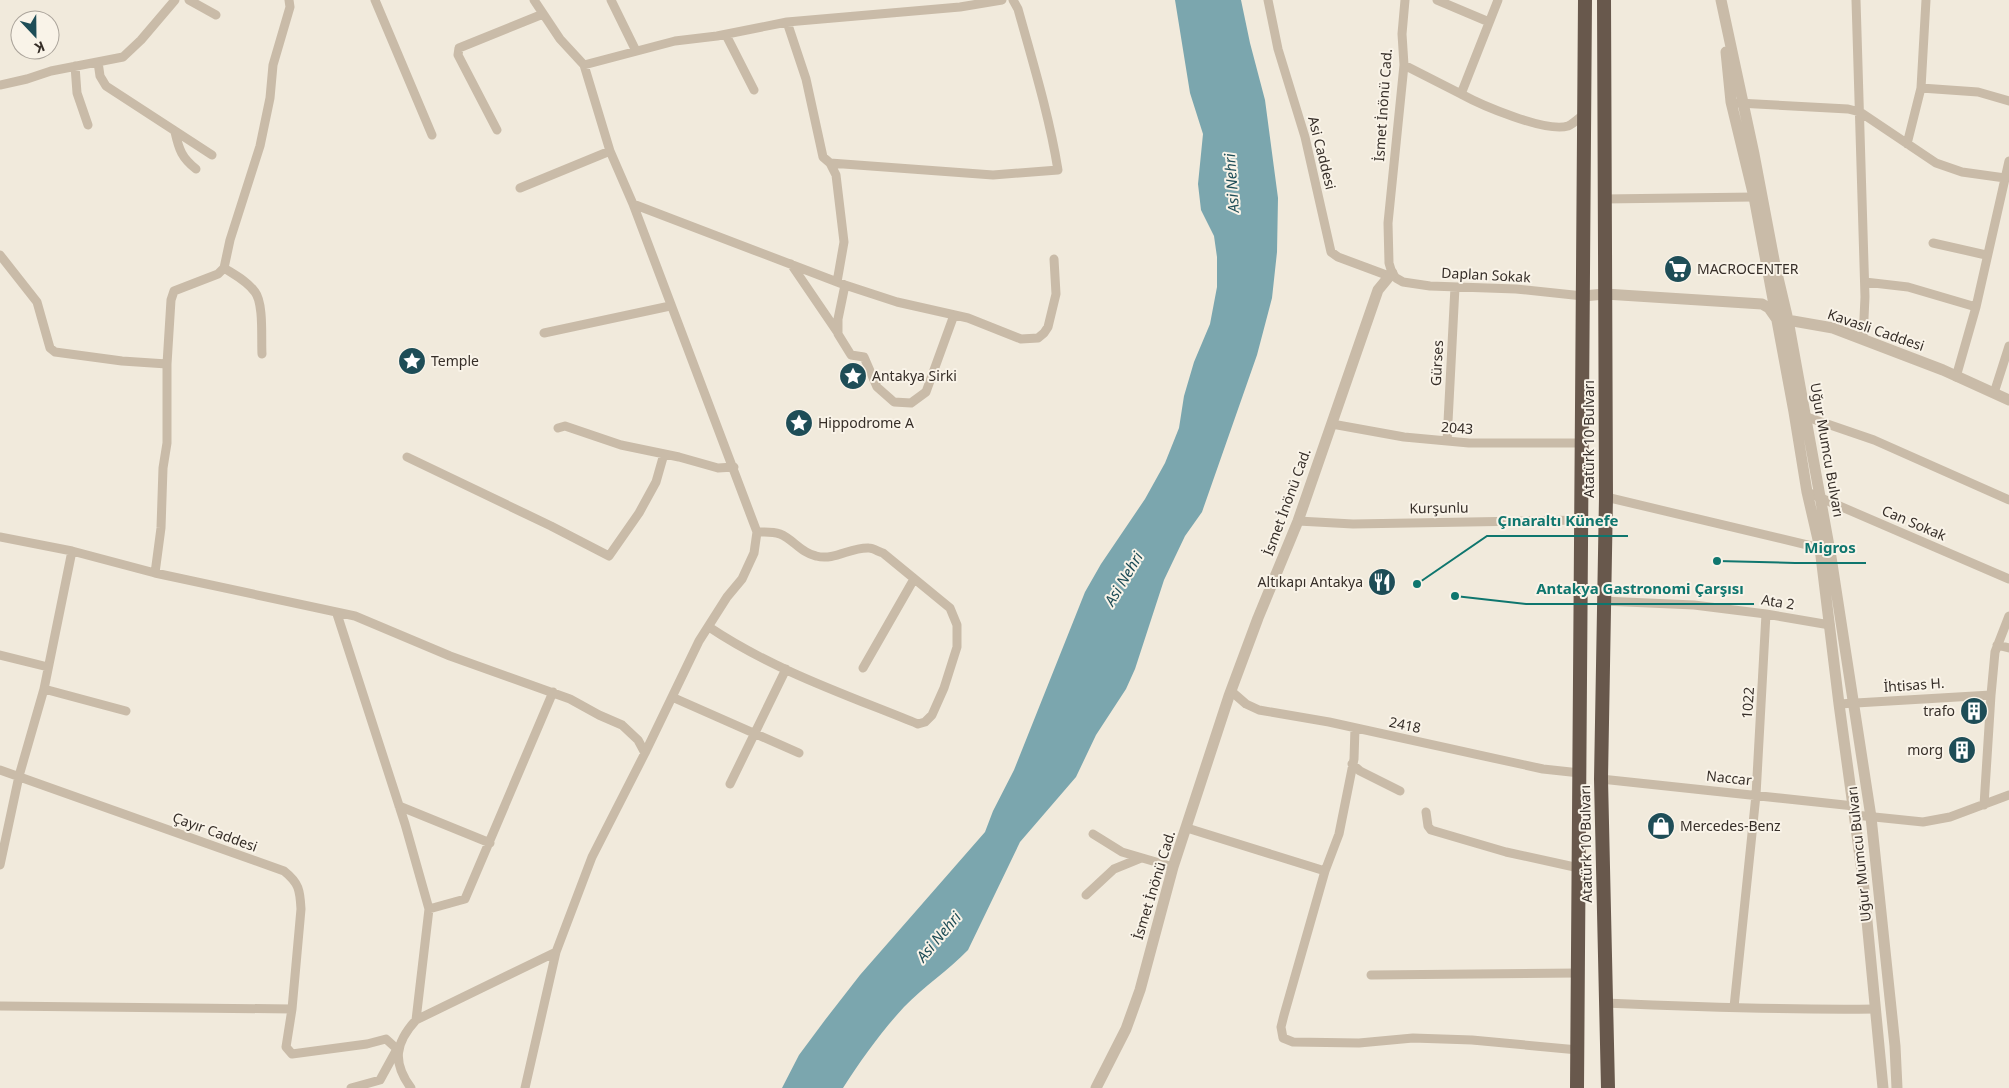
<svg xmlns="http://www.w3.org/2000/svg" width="2009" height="1088" font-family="'Noto Sans',sans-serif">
	<rect width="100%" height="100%" fill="#f1eadc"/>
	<path fill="#7ba6ae" d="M1175,0H1241L1250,43L1265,100L1278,198L1277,252L1272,298L1257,355L1202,512L1185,536L1164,580L1135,669L1126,689L1096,735L1076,777L1020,842L968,950C948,971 924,986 904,1007C881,1032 861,1060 843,1088H782L799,1055L825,1020L860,975L985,832L993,811L1014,770L1085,592L1101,564L1145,499L1165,463L1179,428L1184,396L1194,362L1210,324L1217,287V257L1214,236L1201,210L1198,184L1203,134L1190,93Z"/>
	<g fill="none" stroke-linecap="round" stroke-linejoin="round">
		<path stroke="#c9bba8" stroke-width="9" d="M189,0L216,15
			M375,0L432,135
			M611,0L636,51
			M1268,0L1278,49L1305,137L1331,252L1338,257L1389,276
			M1405,0L1402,34L1404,65L1388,223L1389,263L1392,273L1396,278L1403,282L1430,286L1516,289L1583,296
			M1437,0L1489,22
			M1498,0L1461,94C1481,105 1546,133 1568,126C1573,124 1579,118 1583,115
			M1856,0L1865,297L1863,339
			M787,22L806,79L823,157L830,163L836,175L844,242L837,282
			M726,35L754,90
			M98,62L100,76L106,86L212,155
			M584,65L675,41L717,36L787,22L960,7L1002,0
			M1404,65L1461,94
			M75,66L77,93L88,125
			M0,85L27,79L51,71L123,57L141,40L175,0
			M1921,88L1978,92L2009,101
			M1738,103L1848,109L1860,112L1936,163L1962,172L2005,178
			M497,130L458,55L459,48L543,14
			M175,132C179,150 182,158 196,169
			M1907,144L1921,88L1926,0
			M830,163L993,175L1058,170C1049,115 1033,63 1018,9L1013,0
			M520,188L610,151
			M1604,199L1754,197
			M633,204L845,285L897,302L968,318L1021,339L1038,338L1044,333L1048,327L1056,294L1054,259
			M1933,243L1986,255
			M0,255L37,302L50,348L55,352L122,361L167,364
			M791,264L838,333
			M224,268C235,275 247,281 255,292C264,304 261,339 262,354
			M1865,282L1908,287L1976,307
			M845,285L838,319V334L851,355L864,357L877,387L894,402L911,403L926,392L954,315
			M544,333L670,306
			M1956,377L1976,307L2009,161
			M1994,393L2009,346
			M1801,415L1874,440L2009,500
			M1332,424L1404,437L1469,443H1582
			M558,428L565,426L621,445L679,457L718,468L734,467
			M1447,441L1455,287
			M407,457L551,526L609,556L639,513L656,482L664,454
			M1807,492L2009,579
			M1606,497L1820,548
			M1298,521L1353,524L1581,520
			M0,537L72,551L155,573L355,616L450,656L570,699L599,715L622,725L638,740L645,753L699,641L727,597L742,579L754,553L757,532L633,204L610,151L584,65L560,39L534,0
			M155,573L161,528L163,468L167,443V364L171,300L174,291L218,274L224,268L230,240L260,146L270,98L273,65L290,7L289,0
			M1603,601L1694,605L1766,614L1830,625
			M337,614L405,824L429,909L416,1020
			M709,627C773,670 847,695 918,724L925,722L932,715L944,688L957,647V625L950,608L883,553C879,552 873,548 869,548C850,547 835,561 816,556C801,553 793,539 780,534C772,531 765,532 757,532
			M1997,645L2009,648
			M0,655L48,667
			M863,668L914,579
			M44,689L126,711
			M1231,691L1246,704L1259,710L1329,722L1543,769L1580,773
			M672,697L799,753
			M1839,704L1991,695
			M1355,728L1354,759L1339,834L1325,871L1284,1015L1281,1027L1283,1038L1293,1042L1359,1043L1413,1038L1472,1040L1578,1050
			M1352,764L1360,771L1400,791
			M0,770L284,871C299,883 300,890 301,909L292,1009L286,1047L292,1054L367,1044L386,1039L397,1049L380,1080L351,1088
			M1601,779L1854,806
			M730,784L786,669
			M1984,805L1991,695L1995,652L2009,616
			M399,806L490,843
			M1426,812L1428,826L1431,830L1506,852L1579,868
			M1855,815L1923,822L1950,817L2009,795
			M1187,828L1325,871
			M1093,834L1122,852L1173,867
			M0,865L19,776L44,689L72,551
			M1086,895L1114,869L1141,858
			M429,909L465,899L553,692
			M1371,975L1577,973
			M1605,1003C1695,1007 1785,1010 1875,1009
			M0,1006L292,1009
			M1734,1007L1756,795L1766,614
			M411,1088C392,1062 395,1043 416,1020L556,952
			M525,1088L556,952L592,857L645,753"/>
		<path stroke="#c9bba8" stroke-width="11" d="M1721,0L1754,154L1775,265L1788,320L1831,557L1871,817L1895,1046L1897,1088
			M1726,52L1731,102L1754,197L1794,412L1807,492L1820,548L1839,704L1863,879L1883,1088
			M1583,296L1605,294L1762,304L1769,308L1776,318L1833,328L1943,370L2009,400
			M1096,1088L1126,1029L1140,990L1173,867L1229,696L1258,618L1298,521L1378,290L1392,273"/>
		<path stroke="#68584c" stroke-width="14" d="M1604,0L1606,497L1601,779L1608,1088
			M1577,1088L1585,0"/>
	</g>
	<defs>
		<g id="supermarket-disc" transform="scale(1.4375)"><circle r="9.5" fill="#1e4d57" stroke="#f9f3e8"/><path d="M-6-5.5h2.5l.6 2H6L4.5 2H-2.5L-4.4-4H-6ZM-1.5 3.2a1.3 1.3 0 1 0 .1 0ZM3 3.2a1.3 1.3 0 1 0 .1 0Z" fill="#fff"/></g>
		<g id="sight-disc" transform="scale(1.4375)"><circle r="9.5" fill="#1e4d57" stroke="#f9f3e8"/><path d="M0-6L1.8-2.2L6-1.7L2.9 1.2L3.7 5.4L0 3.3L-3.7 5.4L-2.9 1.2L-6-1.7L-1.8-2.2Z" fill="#fff"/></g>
		<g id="restaurant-disc" transform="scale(1.4375)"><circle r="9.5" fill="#1e4d57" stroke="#f9f3e8"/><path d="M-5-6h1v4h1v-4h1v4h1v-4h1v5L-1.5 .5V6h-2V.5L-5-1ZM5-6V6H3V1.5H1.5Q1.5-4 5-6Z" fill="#fff"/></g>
		<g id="building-disc" transform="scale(1.4375)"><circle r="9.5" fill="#1e4d57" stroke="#f9f3e8"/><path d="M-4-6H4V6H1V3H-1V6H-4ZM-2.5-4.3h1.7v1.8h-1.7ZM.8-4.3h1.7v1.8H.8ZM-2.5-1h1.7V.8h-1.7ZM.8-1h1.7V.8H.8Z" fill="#fff"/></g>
		<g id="shop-disc" transform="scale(1.4375)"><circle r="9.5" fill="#1e4d57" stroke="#f9f3e8"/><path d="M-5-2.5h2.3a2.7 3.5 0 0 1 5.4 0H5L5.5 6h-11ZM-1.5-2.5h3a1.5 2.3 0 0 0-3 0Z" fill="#fff"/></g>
	</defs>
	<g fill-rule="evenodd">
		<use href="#supermarket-disc" x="1678" y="269"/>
		<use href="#sight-disc" x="412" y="361"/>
		<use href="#sight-disc" x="853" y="376"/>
		<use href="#sight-disc" x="799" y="423"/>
		<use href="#restaurant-disc" x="1382" y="582"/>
		<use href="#building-disc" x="1974" y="711"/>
		<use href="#building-disc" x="1962" y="750"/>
		<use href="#shop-disc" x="1661" y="826"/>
	</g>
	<g text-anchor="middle" stroke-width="4" stroke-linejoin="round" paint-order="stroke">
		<g font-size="14" fill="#362e28" stroke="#f9f3e8">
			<text transform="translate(1383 105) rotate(-86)" y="5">İsmet İnönü Cad.</text>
			<text transform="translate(1322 153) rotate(76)" y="5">Asi Caddesi</text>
			<text transform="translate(1486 275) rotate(3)" y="5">Daplan Sokak</text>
			<text transform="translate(1876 330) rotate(19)" y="5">Kavasli Caddesi</text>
			<text transform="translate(1437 363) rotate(-87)" y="5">Gürses</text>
			<text transform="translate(1457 428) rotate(4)" y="5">2043</text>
			<text transform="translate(1589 439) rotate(-90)" y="5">Atatürk 10 Bulvarı</text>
			<text transform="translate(1827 450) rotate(80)" y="5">Uğur Mumcu Bulvarı</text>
			<text transform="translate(1287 502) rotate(-70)" y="5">İsmet İnönü Cad.</text>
			<text transform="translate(1439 508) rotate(-1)" y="5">Kurşunlu</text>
			<text transform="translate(1914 523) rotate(23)" y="5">Can Sokak</text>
			<text transform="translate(1778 602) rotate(9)" y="5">Ata 2</text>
			<text transform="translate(1914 685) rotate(-4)" y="5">İhtisas H.</text>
			<text transform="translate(1748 703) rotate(-86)" y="5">1022</text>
			<text transform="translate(1405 725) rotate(12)" y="5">2418</text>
			<text transform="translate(1729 778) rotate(6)" y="5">Naccar</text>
			<text transform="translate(215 832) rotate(20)" y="5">Çayır Caddesi</text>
			<text transform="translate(1586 844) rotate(-91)" y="5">Atatürk 10 Bulvarı</text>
			<text transform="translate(1859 854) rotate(-96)" y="5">Uğur Mumcu Bulvarı</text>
			<text transform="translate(1154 885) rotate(-73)" y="5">İsmet İnönü Cad.</text>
		</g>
		<g font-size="14" fill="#362e28" stroke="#f9f3e8" text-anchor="start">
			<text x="1697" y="274">MACROCENTER</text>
			<text x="431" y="366">Temple</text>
			<text x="872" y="381">Antakya Sirki</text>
			<text x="818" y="428">Hippodrome A</text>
			<text x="1363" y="587" text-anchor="end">Altıkapı Antakya</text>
			<text x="1955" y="716" text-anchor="end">trafo</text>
			<text x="1943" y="755" text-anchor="end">morg</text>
			<text x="1680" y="831">Mercedes-Benz</text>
		</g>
		<g font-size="15" font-style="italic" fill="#1e4d57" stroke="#f9f3e8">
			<text transform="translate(1232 183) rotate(-94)" y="5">Asi Nehri</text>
			<text transform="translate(1124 579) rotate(-59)" y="5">Asi Nehri</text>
			<text transform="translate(939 937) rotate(-50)" y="5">Asi Nehri</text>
		</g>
	</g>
	<path fill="none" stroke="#0f766e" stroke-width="2" d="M1417 584L1487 536H1628M1717 561L1795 563H1866M1455 596L1526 604H1754"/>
	<g fill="#0f766e" stroke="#f9f3e8" stroke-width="2">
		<circle cx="1417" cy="584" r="5"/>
		<circle cx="1717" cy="561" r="5"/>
		<circle cx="1455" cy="596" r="5"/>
	</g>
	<g font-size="15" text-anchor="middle" font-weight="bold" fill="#0f766e" stroke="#f9f3e8" stroke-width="4" stroke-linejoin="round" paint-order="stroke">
		<text x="1558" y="526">Çınaraltı Künefe</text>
		<text x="1830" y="553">Migros</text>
		<text x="1640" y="594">Antakya Gastronomi Çarşısı</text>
	</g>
	<g transform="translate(35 35) rotate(158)"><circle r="24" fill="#f9f3e8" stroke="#aba49b"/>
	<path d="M0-4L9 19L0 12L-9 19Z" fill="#1e4d57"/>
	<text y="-8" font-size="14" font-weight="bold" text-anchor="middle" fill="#362e28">K</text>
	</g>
</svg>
